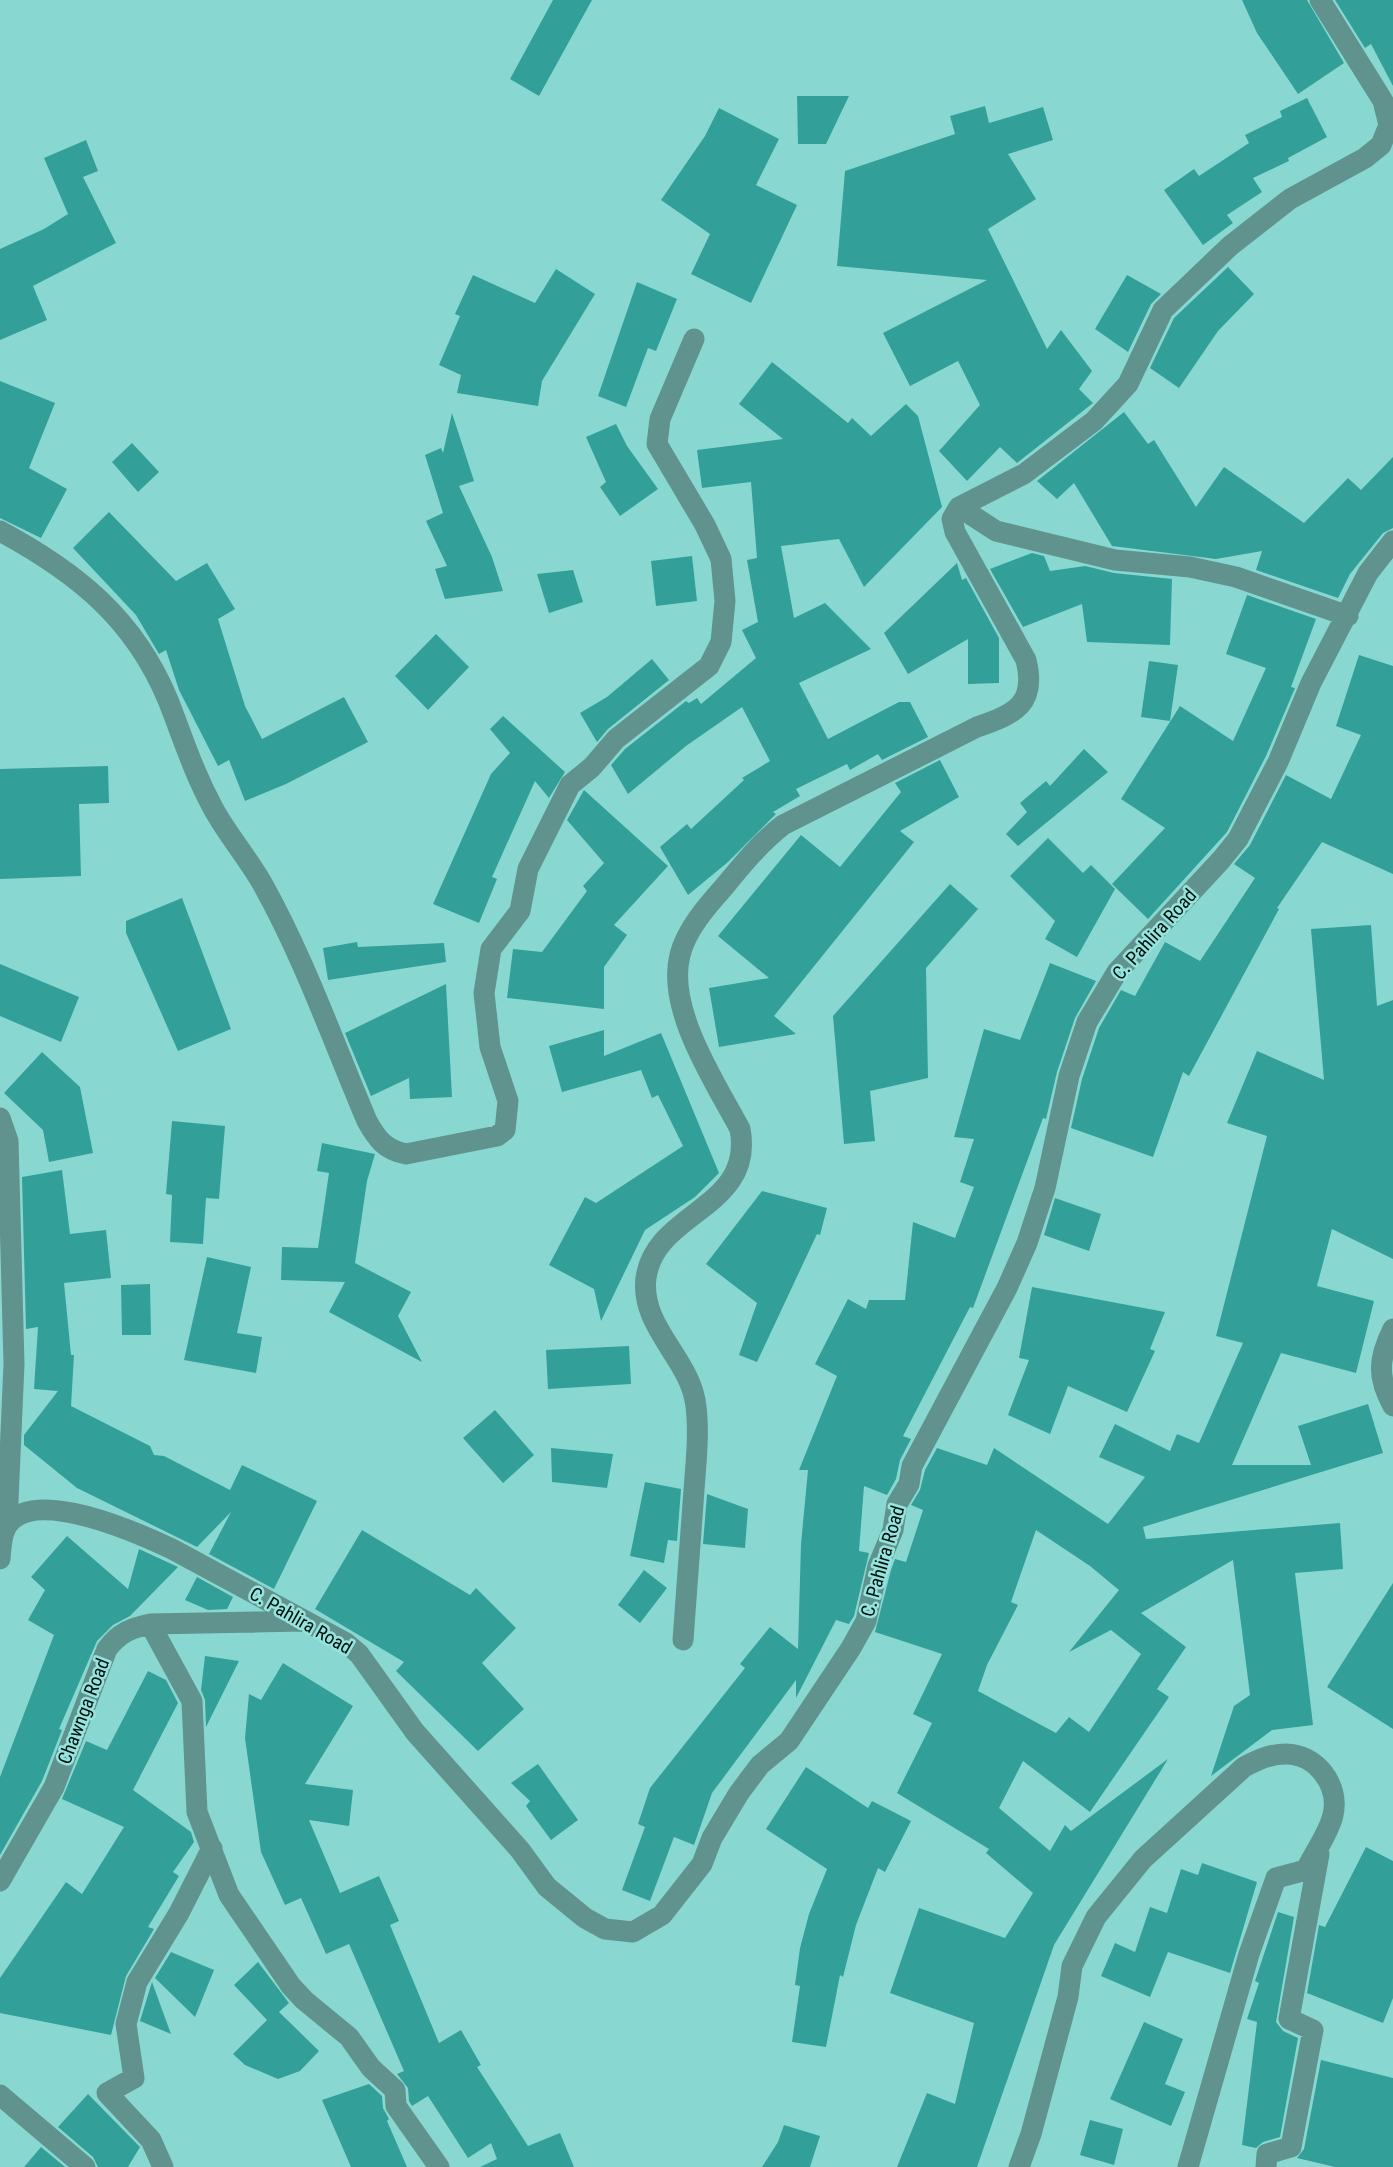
<svg xmlns="http://www.w3.org/2000/svg" width="1393" height="2167" font-family="'Roboto Condensed',sans-serif">
	<rect width="100%" height="100%" fill="#88d8d1"/>
	<path fill="#32a098" fill-rule="evenodd" d="M553,0H592L539,96L510,79Z
		M1242,0H1307L1344,63L1298,94L1257,33Z
		M1335,0H1393V86L1371,44L1365,48Z
		M797,96H849L826,144H798Z
		M1307,98L1327,137L1288,158L1289,161L1253,178L1262,192L1227,215L1233,223L1203,245L1164,190L1194,169L1199,176L1249,143L1245,135L1282,117L1280,111Z
		M985,106L989,123L1043,107L1053,140L1008,154L1036,199L988,229L1047,349L1061,330L1092,371L1079,389L1093,403L1017,463L1000,447L967,481L939,451L980,405L958,361L910,386L883,333L987,280L837,266L845,171L955,134L950,116Z
		M719,108L779,139L756,185L797,205L751,303L691,274L710,234L661,200L705,136Z
		M86,140L98,171L83,177L116,243L33,286L47,320L0,340V249L44,229L68,214L44,158Z
		M1228,267L1254,294L1218,331L1179,388L1150,368L1174,318Z
		M556,269L595,294L542,381L538,406L457,393L461,375L439,365L460,316L455,314L473,275L535,303Z
		M1127,275L1161,294L1151,304L1128,352L1095,329Z
		M637,282L677,299L656,351L648,348L626,407L598,396Z
		M772,362L848,423L852,418L871,436L906,404L918,416L942,507L864,587L839,539L781,546L794,618L825,603L871,649L799,683L828,739L899,702H910L928,737L882,760L878,754L850,770L847,764L796,789L800,796L773,812L776,814L728,862L688,895L660,847L687,824L691,829L744,780L742,778L770,761L742,707L686,746L628,794L611,765L625,749L686,701L689,703L697,698L701,704L756,658L742,630L758,622L747,560L757,558L751,482L702,488L697,450L783,439L739,404Z
		M0,381L55,403L29,468L67,489L41,538L0,518Z
		M1124,412L1148,444L1154,440L1196,507L1224,467L1304,523L1348,478L1361,490L1393,457V528L1383,533L1350,574L1338,598L1256,570L1262,551L1216,559L1112,546L1074,483L1057,499L1037,481Z
		M452,413L474,481L459,486L492,557L503,591L445,599L435,569L447,566L426,521L443,513L425,455L441,448L443,453Z
		M616,424L627,446L658,489L620,516L600,487L606,482L586,437Z
		M132,443L159,472L138,492L112,462Z
		M109,512L176,581L207,563L235,609L218,619L245,706L262,739L344,697L368,742L286,784L245,801L229,760L218,766L179,690L166,650L159,654L136,615L73,548Z
		M1032,553L1044,556L1050,571L1085,566L1114,573L1172,579L1170,645L1087,642L1082,604L1023,627L990,569Z
		M692,556L697,601L656,606L651,561Z
		M957,563L962,580L966,578L999,638V683L968,684V639L908,674L884,633Z
		M573,570L583,602L549,613L537,574Z
		M1247,595L1316,619L1291,687L1295,688L1266,756L1227,832L1148,919L1112,884L1165,828L1121,799L1180,706L1233,741L1266,668L1226,654Z
		M436,634L469,667L428,710L395,676Z
		M1359,655L1393,666V874L1322,842L1277,908L1279,909L1189,1076L1183,1072L1153,1157L1071,1128L1082,1079L1099,1028L1121,990L1135,996L1165,942L1200,961L1255,878L1234,864L1250,845L1286,775L1331,799L1361,735L1336,726Z
		M652,659L669,680L608,729L597,742L580,713L607,697Z
		M1149,661L1178,665L1170,721L1141,717Z
		M503,716L565,772L549,798L535,781L492,877L497,879L479,923L433,904L491,774L510,753L490,729Z
		M1084,749L1108,772L1018,846L1006,834L1027,812L1020,803L1046,781L1050,786Z
		M940,760L959,797L900,831L914,842L774,1016L796,1034L719,1047L709,988L769,978L718,936L801,835L840,867L901,792L895,783Z
		M108,766L109,803L79,804L81,876L0,879V769Z
		M584,790L668,866L614,925L627,935L604,967V1009L507,998L513,949L542,952L587,891L583,886L604,863L567,820Z
		M1048,838L1083,873L1091,865L1115,889L1077,957L1045,939L1055,921L1010,876Z
		M950,884L978,909L926,968L928,1078L870,1091L875,1141L844,1144L833,1016Z
		M182,898L231,1029L178,1051L126,933V921Z
		M1371,925L1377,1006L1393,1000V1259L1332,1229L1317,1286L1374,1301L1356,1373L1281,1353L1232,1465H1311L1298,1426L1368,1404L1383,1453L1143,1527L1146,1539L1340,1523L1343,1569L1295,1573L1313,1725L1272,1730L1211,1776L1234,1706L1250,1695L1233,1560L1141,1613L1186,1647L1157,1689L1169,1697L1090,1812L1023,1761L999,1808L1050,1851L1065,1825L1071,1831L1168,1759L1054,1945L977,2167H897L927,2093L955,2104L974,2023L890,1993L919,1908L1005,1938L1033,1893L986,1853L989,1849L897,1793L932,1723L913,1714L942,1654L875,1632L891,1570L895,1559L906,1562L923,1510L911,1505L920,1490L925,1470L937,1448L987,1465L994,1448L1108,1524L1145,1477L1099,1457L1115,1424L1170,1451L1177,1434L1199,1443L1243,1343L1216,1336L1267,1136L1227,1123L1257,1051L1324,1080L1311,929ZM1036,1530L1090,1566L1119,1590L1069,1652L1111,1630L1141,1654L1089,1732L1069,1717L1056,1733L978,1691L987,1665L1018,1605L1011,1602Z
		M357,942L358,947L444,943L446,962L328,980L323,948Z
		M1050,963L1096,981L1075,1018L1057,1072L1046,1119L1043,1118L973,1308L970,1307L903,1436L911,1439L900,1460L896,1479L887,1495L864,1486L859,1551L869,1553L854,1616L849,1624L836,1620L796,1698V1680L712,1793L694,1845L674,1837L650,1901L622,1890L645,1827L638,1824L650,1788L745,1668L740,1664L770,1627L798,1649L801,1544L808,1470H799L837,1376L815,1364L848,1299L866,1309L869,1300H905L913,1222L955,1238L974,1187L960,1182L974,1139L954,1137L984,1029L1020,1040Z
		M0,964L79,997L61,1042L0,1016Z
		M446,984L452,1097L410,1099L409,1078L371,1096L345,1033Z
		M604,1030V1056L661,1033L719,1173L695,1197L645,1230L601,1321L594,1289L549,1265L585,1197L596,1203L683,1146L658,1095L652,1098L641,1070L562,1092L549,1046Z
		M42,1052L80,1087L93,1153L49,1162L43,1130L4,1093Z
		M172,1121L225,1126L219,1199L206,1198L203,1244L170,1242L172,1195L166,1194Z
		M322,1143L375,1154L367,1181L355,1263L411,1292L398,1316L422,1362L329,1312L345,1282L281,1280L282,1247L318,1248L329,1173L317,1171Z
		M62,1170L70,1234L106,1230L111,1278L64,1283L71,1355H74L71,1406L150,1446L154,1455L164,1456L230,1490L242,1465L317,1501L274,1589L209,1554L231,1512L197,1547L77,1488L24,1445V1435L58,1391L34,1389L38,1327L26,1329L22,1177Z
		M762,1191L827,1208L820,1235L817,1234L757,1362L739,1355L757,1303L706,1264Z
		M1055,1198L1101,1214L1089,1251L1044,1235Z
		M207,1257L251,1267L237,1333L262,1337L256,1373L184,1360Z
		M150,1284L151,1335H122L121,1285Z
		M1032,1287L1165,1312L1150,1349L1155,1351L1127,1412L1068,1386L1050,1434L1008,1415L1029,1360L1019,1358Z
		M629,1346L631,1384L548,1389L546,1350Z
		M495,1410L534,1455L503,1483L463,1438Z
		M551,1448L613,1454L607,1488L552,1482Z
		M645,1482L681,1489L677,1541L668,1540L664,1563L630,1556Z
		M707,1494L748,1509L745,1548L703,1544Z
		M362,1530L470,1595L476,1588L516,1628L482,1663L524,1709L478,1751L396,1671L404,1662L315,1609Z
		M67,1536L128,1589L139,1549L178,1567L130,1616L113,1625L97,1641L59,1729L62,1730L42,1781L0,1855V1777L54,1635L28,1620L45,1590L31,1577Z
		M644,1570L667,1588L640,1623L618,1605Z
		M197,1577L233,1597L227,1609L208,1610L185,1600Z
		M1393,1583V1729L1327,1687Z
		M205,1656L239,1661L206,1727L205,1700L201,1690Z
		M283,1663L353,1706L305,1784L353,1790L349,1826L309,1820L340,1893L379,1876L399,1921L390,1925L439,2043L461,2030L481,2065L477,2067L528,2146L560,2133L574,2167H480L497,2159L491,2143L468,2158L428,2096L412,2106L409,2101L408,2088L397,2074L404,2071L349,1944L326,1954L301,1898L285,1905L261,1852L245,1738L249,1694L261,1700Z
		M148,1671L166,1680L178,1703L133,1790L191,1832L194,1842L173,1872L179,1876L148,1927L154,1929L126,1976L111,2035L0,2013V1978L66,1882L82,1894L124,1827L62,1799L86,1741L107,1750Z
		M538,1764L578,1820L551,1840L526,1806L530,1801L511,1783Z
		M806,1767L868,1808L872,1801L911,1821L885,1872L878,1868L856,1925L843,1977L840,1975L826,2047L792,2042L800,1986L795,1985L800,1948L809,1914L827,1869L766,1829Z
		M1366,1847L1393,1861V1998L1383,2023L1307,1993L1319,1925L1325,1927Z
		M1202,1863L1257,1882L1230,1973L1168,1952L1150,1997L1101,1976L1115,1943L1135,1952L1150,1907L1167,1913L1181,1869L1198,1875Z
		M1278,1912L1294,1917L1276,2022L1283,2031L1298,2038L1280,2137L1263,2142L1256,2148L1242,2145L1257,2022L1247,2019L1259,1983L1255,1981Z
		M171,1952L214,1970L195,2017L155,1978Z
		M258,1962L289,2003L279,2012L319,2051L300,2071L278,2079L245,2065L233,2054L267,2020L234,1985Z
		M152,1982L171,2034L140,2021Z
		M1144,2022L1183,2039L1165,2084L1185,2092L1171,2126L1110,2099Z
		M1321,2060L1393,2078V2167H1335L1297,2158L1304,2149Z
		M369,2084L382,2096L383,2108L389,2119L387,2121L407,2167H351L322,2100Z
		M88,2094L140,2147L128,2167H98L93,2157L58,2127Z
		M1090,2120L1123,2129L1114,2165L1080,2155Z
		M784,2125L820,2136L810,2167H762L778,2142Z
		M41,2147L65,2167H24Z"/>
	<g fill="none" stroke-linecap="round" stroke-linejoin="round">
		<path stroke="#60938e" stroke-width="21" d="M959,507L996,531L1115,560L1190,567L1236,577L1348,616
			M0,531C76,572 134,618 168,700C183,738 193,771 213,808C227,834 247,857 262,883C304,958 333,1041 367,1121C377,1139 385,1150 406,1154L497,1136L505,1130L508,1101L490,1047L484,993L491,949L520,911L528,869L570,785L592,767L616,739L709,666L721,642L725,601L721,559L705,525L657,444L660,419L694,339
			M0,1118L8,1141L14,1364L7,1524
			M1393,1329C1378,1359 1377,1377 1393,1406
			M0,1559C1,1548 1,1532 9,1523C38,1488 138,1533 172,1549L346,1643L359,1654L415,1732L520,1850L547,1887L585,1918L605,1929L633,1932L662,1915L702,1864L712,1838L739,1793L760,1765L789,1741L851,1648L866,1621L878,1566L893,1530L897,1504L909,1484L912,1466L1007,1288L1027,1243L1045,1188L1069,1076L1087,1022L1117,972L1221,860L1238,839L1278,762L1311,683L1368,573L1393,541
			M150,1624L192,1701L197,1812L229,1895L291,1986L304,2000L349,2037L371,2068L395,2090L396,2106L439,2167
			M683,1640C687,1590 690,1540 694,1490C696,1461 700,1429 695,1400C687,1357 640,1325 646,1278C655,1211 755,1209 740,1129C715,1082 666,1009 680,955C686,930 707,906 724,887C742,865 760,843 783,825L977,727C1015,714 1037,704 1026,660L955,532L952,519L959,507L1024,474L1094,421L1128,384L1163,310L1230,246L1290,199L1365,158L1381,145L1389,125L1383,101L1320,0
			M0,1881L54,1787L107,1649C119,1633 131,1628 150,1624L303,1621
			M0,2095L85,2167
			M163,2167L151,2140L107,2093L134,2078L126,2024L137,1982L179,1913L212,1848
			M1019,2167L1031,2134L1068,1997L1072,1966L1096,1917L1143,1859L1244,1767C1257,1760 1270,1754 1286,1754C1316,1754 1340,1785 1333,1815C1329,1833 1314,1853 1306,1870L1276,1878L1249,1954L1188,2167
			M1266,2167L1267,2154L1291,2147L1313,2030L1289,2019L1319,1854"/>
	</g>
	<g text-anchor="middle" stroke-width="5" stroke-linejoin="round" paint-order="stroke">
		<g font-size="19" fill="#00100f" stroke="#95e5de">
			<text transform="translate(1154 934) rotate(-48)" y="7">C. Pahlira Road</text>
			<text transform="translate(882 1561) rotate(-74)" y="7">C. Pahlira Road</text>
			<text transform="translate(301 1620) rotate(30)" y="7">C. Pahlira Road</text>
			<text transform="translate(83 1711) rotate(-69)" y="7">Chawnga Road</text>
		</g>
	</g>
</svg>
